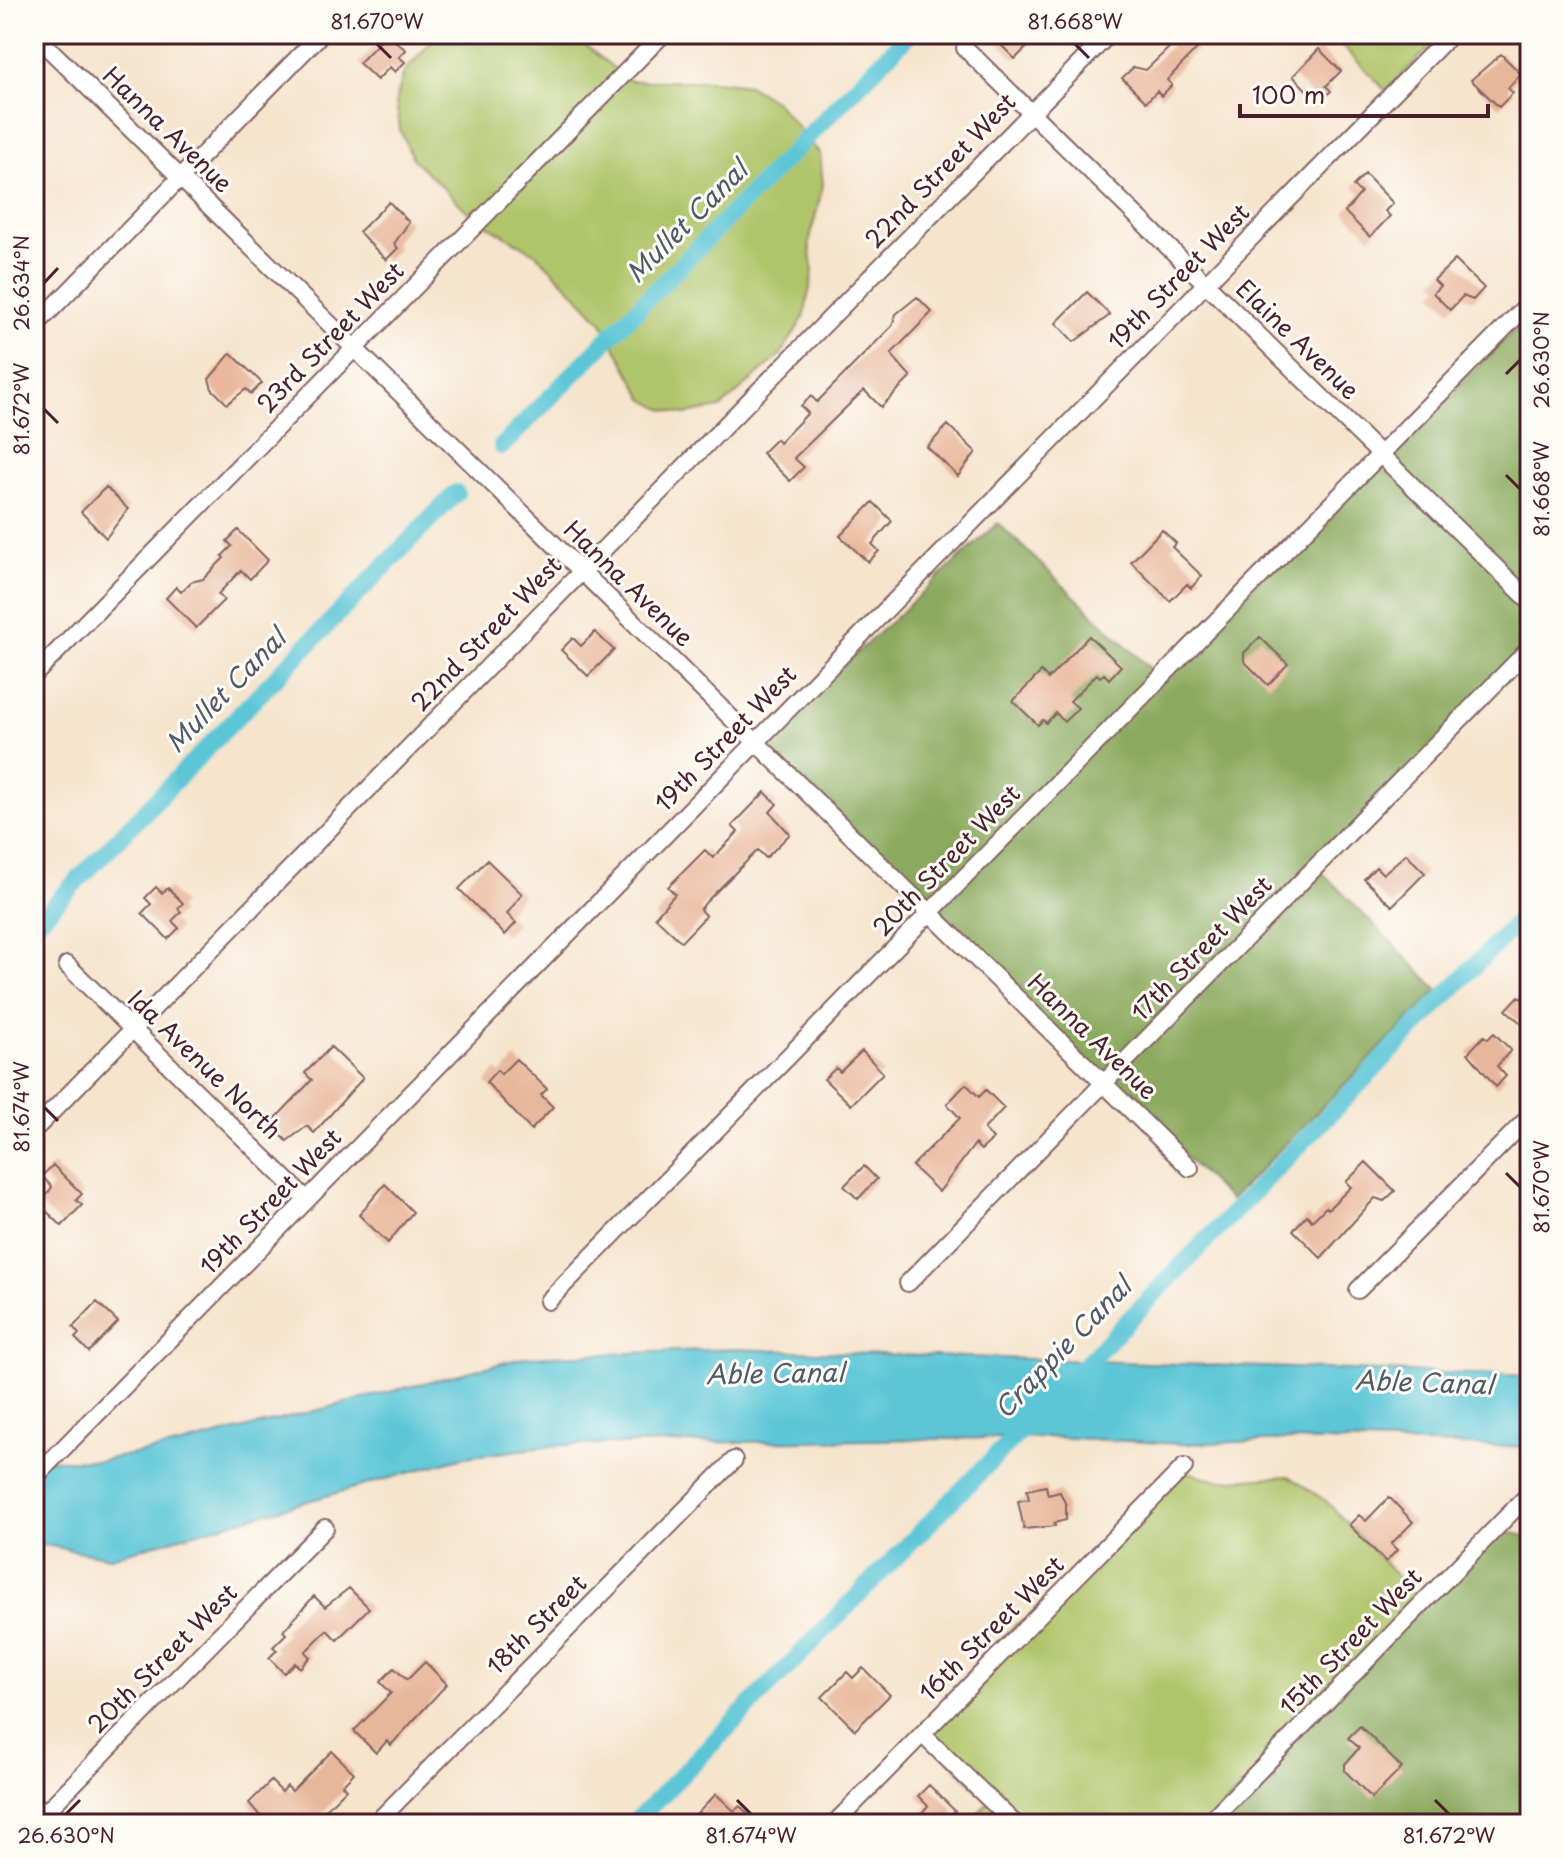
<svg xmlns="http://www.w3.org/2000/svg" width="1564" height="1858" font-family="'Playpen Sans',sans-serif">
	<rect width="100%" height="100%" fill="#fdfcf7"/>
	<filter id="ink" filterUnits="userSpaceOnUse"><feTurbulence type="fractalNoise" baseFrequency=".0125" numOctaves="2"/><feDisplacementMap in="SourceGraphic" scale="16" xChannelSelector="R" yChannelSelector="G"/><feConvolveMatrix kernelMatrix="1 2 1 2 8 2 1 2 1" color-interpolation-filters="sRGB"/></filter>
	<filter id="wash" filterUnits="userSpaceOnUse"><feTurbulence type="fractalNoise" baseFrequency=".006" numOctaves="4" result="noise"/><feDisplacementMap in="SourceGraphic" scale="32" xChannelSelector="R" yChannelSelector="G"/><feGaussianBlur stdDeviation="1.8" result="paint"/><feColorMatrix in="noise" values="0 0 0 0 0 0 0 0 0 0 0 0 0 0 0 0 0 1.4 0 .05"/><feComposite in="paint" operator="in"/></filter>
	<g filter="url(#wash)">
		<rect width="100%" height="100%" fill="#f6e4cc"/>
		<path fill="#b0c56a" stroke="#7d724a" stroke-width="2" d="M438,34H571L630,81H715L748,85L776,102L820,154L823,185L809,243L813,272L804,317L781,354L720,408L685,414L662,409L644,399L601,321L574,292L536,254L472,216L413,159L400,130L396,101L404,72Z
			M1331,34H1443L1386,91Z
			M1178,1469L1218,1481L1289,1476L1326,1501L1422,1603L1215,1816L1224,1824H967L989,1802L919,1728L1015,1625L1026,1620Z"/>
		<path fill="#8caa5e" stroke="#6b6444" stroke-width="2" d="M1530,315V652L1315,865L1438,990L1230,1200L1017,995L762,740L998,523L1159,677Z
			M1508,1532L1530,1537V1807L1513,1824H1407L1385,1816L1373,1824H1224L1214,1815L1495,1533Z"/>
		<path fill="#5cc6d7" stroke="#537281" stroke-width="2" d="M732,1349L1530,1376V1447L1291,1440L1182,1444L1053,1437L563,1445L464,1457L110,1557L34,1543V1459L97,1461L177,1446L526,1357Z"/>
		<g fill="none" stroke-linecap="round" stroke-linejoin="round">
			<path stroke="#5cc6d7" stroke-width="18" d="M502,446L909,34
				M34,925L456,493
				M1073,1377L1530,909
				M633,1824L1030,1421"/>
		</g>
		<g id="blocks">
			<path fill="#e8b69a" d="M387,34L406,50L399,57L405,62L395,72L390,67L377,80L359,63Z
				M990,34H1040L1015,59Z
				M1163,34H1211L1167,80L1172,85L1161,96L1157,91L1146,102L1122,78L1134,67L1146,70L1173,44Z
				M1319,49L1341,71L1326,86L1331,91L1319,103L1293,76Z
				M1501,54L1521,74L1508,88L1513,93L1499,107L1471,80Z
				M1365,174L1393,203L1385,211L1390,216L1370,237L1345,212L1361,193L1353,186Z
				M389,202L409,222L394,244L398,248L386,260L359,232Z
				M1455,260L1484,288L1473,300L1463,296L1450,310L1433,293L1440,286L1434,280Z
				M1087,292L1110,315L1074,342L1056,323Z
				M917,297L932,312L891,354L911,377L881,407L864,390L794,458L804,467L790,481L762,453L776,439L779,443L808,413L801,406L811,396L817,402L892,326L896,314Z
				M231,353L262,383L251,394L246,389L227,404L212,389L209,379Z
				M948,425L976,452L958,476L927,447Z
				M106,487L128,509L106,538L81,512Z
				M873,502L892,521L872,544L879,551L868,562L840,536Z
				M238,530L268,560L250,579L241,570L218,594L224,600L196,628L166,598L176,587L181,592L191,582L203,579L224,558L222,556L232,546L227,541Z
				M1162,530L1176,543L1172,547L1202,576L1191,588L1187,584L1170,601L1131,562Z
				M595,632L614,650L588,676L561,650L573,638L581,646Z
				M1089,636L1121,666L1109,679L1104,674L1100,677L1097,674L1070,701L1078,708L1064,722L1056,713L1046,723L1043,720L1038,725L1013,701L1041,672L1048,679Z
				M1260,637L1288,664L1268,685L1244,661V653Z
				M765,792L777,804L770,812L790,834L766,858L758,850L706,902L700,910L706,916L682,941L677,938L655,917L675,894L668,887L705,850L713,858L738,832L732,826Z
				M1406,854L1425,873L1392,906L1364,879L1376,867L1383,874Z
				M487,860L522,894L507,914L516,923L505,935L459,889Z
				M156,887L162,893L168,888L183,903L178,908L181,912L172,921L179,928L168,939L142,913L151,904L145,898Z
				M1519,996L1530,1007V1031L1506,1010Z
				M1494,1033L1511,1050L1497,1066L1506,1076L1496,1087L1468,1053L1484,1036L1488,1039Z
				M331,1047L363,1078L314,1133L307,1126L287,1141L270,1124L312,1080L305,1073Z
				M862,1051L883,1073L851,1105L824,1079L836,1068L840,1072Z
				M516,1059L547,1089L541,1095L553,1107L531,1130L486,1082L497,1070L501,1074Z
				M966,1084L979,1097L986,1090L1004,1108L984,1129L993,1139L981,1150L975,1144L939,1192L912,1166L960,1118L947,1104Z
				M1366,1162L1395,1191L1384,1201L1375,1198L1321,1258L1293,1230L1307,1215L1312,1221L1326,1207L1328,1209L1351,1187L1346,1182Z
				M53,1165L82,1194L76,1200L82,1205L62,1226L40,1205L52,1187L42,1176Z
				M864,1166L877,1179L858,1199L844,1186Z
				M385,1184L413,1212L388,1243L359,1215Z
				M97,1302L118,1322L89,1352L75,1338L79,1334L73,1327Z
				M1046,1486L1048,1495L1060,1492L1066,1505V1520L1054,1523L1055,1526L1024,1529L1018,1501L1029,1499L1027,1490Z
				M1389,1497L1413,1522L1391,1544L1397,1550L1386,1562L1349,1525L1359,1515L1366,1521Z
				M349,1588L369,1608L337,1640L327,1630L305,1652L310,1657L300,1668L295,1663L284,1673L269,1658L277,1650L273,1647L286,1634L283,1631L314,1596L325,1607Z
				M425,1662L447,1684L391,1745L387,1741L376,1753L354,1731L391,1693L380,1682L394,1668L407,1680Z
				M863,1668L890,1695L855,1730L822,1697L847,1672L853,1678Z
				M1360,1726L1402,1768L1372,1798L1345,1771V1764L1359,1748L1348,1738Z
				M332,1751L354,1773L342,1785L346,1789L318,1817L326,1824H267L249,1803L271,1781L282,1792L287,1786L292,1791Z
				M929,1785L955,1811L942,1824H925L918,1817L928,1806L918,1796Z
				M716,1794L734,1811L740,1806L759,1824H703L695,1816Z"/>
		</g>
	</g>
	<g filter="url(#ink)">
		<use href="#blocks" fill-opacity="0" stroke="#866463" stroke-width="2"/>
		<g fill="none" stroke-linecap="round" stroke-linejoin="round">
			<g stroke="#866463" stroke-width="20">
				<path id="street" d="M34,34L1190,1168
					M965,48L1530,601
					M34,327L321,34
					M34,675L663,34
					M67,965L307,1200
					M34,1130L1109,34
					M908,1283L1530,648
					M1358,1290L1530,1116
					M548,1301L1530,302
					M34,1478L1451,34
					M922,1734L1015,1824
					M34,1803L55,1824
					M34,1824L325,1528
					M375,1824L734,1460
					M834,1824L1184,1467
					M1207,1824L1530,1493"/>
			</g>
			<use href="#street" stroke="#fff" stroke-width="16"/>
		</g>
	</g>
	<path fill="none" stroke="#4a1f2b" stroke-width="3" d="M377,44L391,58M1075,44L1089,58M44,283L58,268M1506,374L1520,360M44,409L58,423M1506,475L1520,489M44,1107L58,1121M1506,1173L1520,1187M737,1800L751,1814M1435,1800L1449,1814M66,1814L80,1800"/>
	<g text-anchor="middle" stroke-width="6" stroke-linejoin="round" paint-order="stroke">
		<g font-size="24" fill="#4a1f2b" stroke="#fdfcf7">
			<text transform="translate(167 130) rotate(44)" y="8">Hanna Avenue</text>
			<text transform="translate(941 171) rotate(-46)" y="8">22nd Street West</text>
			<text transform="translate(1179 277) rotate(-46)" y="8">19th Street West</text>
			<text transform="translate(331 338) rotate(-46)" y="8">23rd Street West</text>
			<text transform="translate(1297 340) rotate(44)" y="8">Elaine Avenue</text>
			<text transform="translate(628 584) rotate(44)" y="8">Hanna Avenue</text>
			<text transform="translate(487 634) rotate(-46)" y="8">22nd Street West</text>
			<text transform="translate(726 739) rotate(-46)" y="8">19th Street West</text>
			<text transform="translate(947 861) rotate(-46)" y="8">20th Street West</text>
			<text transform="translate(1202 949) rotate(-46)" y="8">17th Street West</text>
			<text transform="translate(1092 1037) rotate(44)" y="8">Hanna Avenue</text>
			<text transform="translate(204 1065) rotate(44)" y="8">Ida Avenue North</text>
			<text transform="translate(271 1202) rotate(-46)" y="8">19th Street West</text>
			<text transform="translate(537 1625) rotate(-45)" y="8">18th Street</text>
			<text transform="translate(992 1629) rotate(-45)" y="8">16th Street West</text>
			<text transform="translate(1351 1642) rotate(-46)" y="8">15th Street West</text>
			<text transform="translate(163 1659) rotate(-45)" y="8">20th Street West</text>
		</g>
		<g font-size="26" font-style="italic" fill="#505967" stroke="#fdfcf7">
			<text transform="translate(687 222) rotate(-45)" y="9">Mullet Canal</text>
			<text transform="translate(226 691) rotate(-46)" y="9">Mullet Canal</text>
			<text transform="translate(1063 1348) rotate(-46)" y="9">Crappie Canal</text>
			<text transform="translate(775 1374) rotate(-1)" y="9">Able Canal</text>
			<text transform="translate(1424 1383) rotate(2)" y="9">Able Canal</text>
		</g>
	</g>
	<rect width="1564" height="1858" fill="none" stroke="#fdfcf7" stroke-width="88"/>
	<path d="M1240 104v12h248v-12" fill="none" stroke="#4a1f2b" stroke-width="4"/>
	<text x="1252" y="104" font-size="24" fill="#4a1f2b" stroke="#fdfcf7" stroke-width="6" paint-order="stroke">100 m</text>
	<rect x="44" y="44" width="1476" height="1770" fill="none" stroke="#4a1f2b" stroke-width="3"/>
	<g font-size="20" text-anchor="middle" fill="#4a1f2b">
		<text x="377" y="29">81.670°W</text>
		<text x="1075" y="29">81.668°W</text>
		<text transform="translate(22 283) rotate(-90)" y="7">26.634°N</text>
		<text transform="translate(1542 360) rotate(-90)" y="7">26.630°N</text>
		<text transform="translate(22 409) rotate(-90)" y="7">81.672°W</text>
		<text transform="translate(1542 489) rotate(-90)" y="7">81.668°W</text>
		<text transform="translate(22 1107) rotate(-90)" y="7">81.674°W</text>
		<text transform="translate(1542 1187) rotate(-90)" y="7">81.670°W</text>
		<text x="66" y="1843">26.630°N</text>
		<text x="751" y="1843">81.674°W</text>
		<text x="1449" y="1843">81.672°W</text>
	</g>
</svg>
